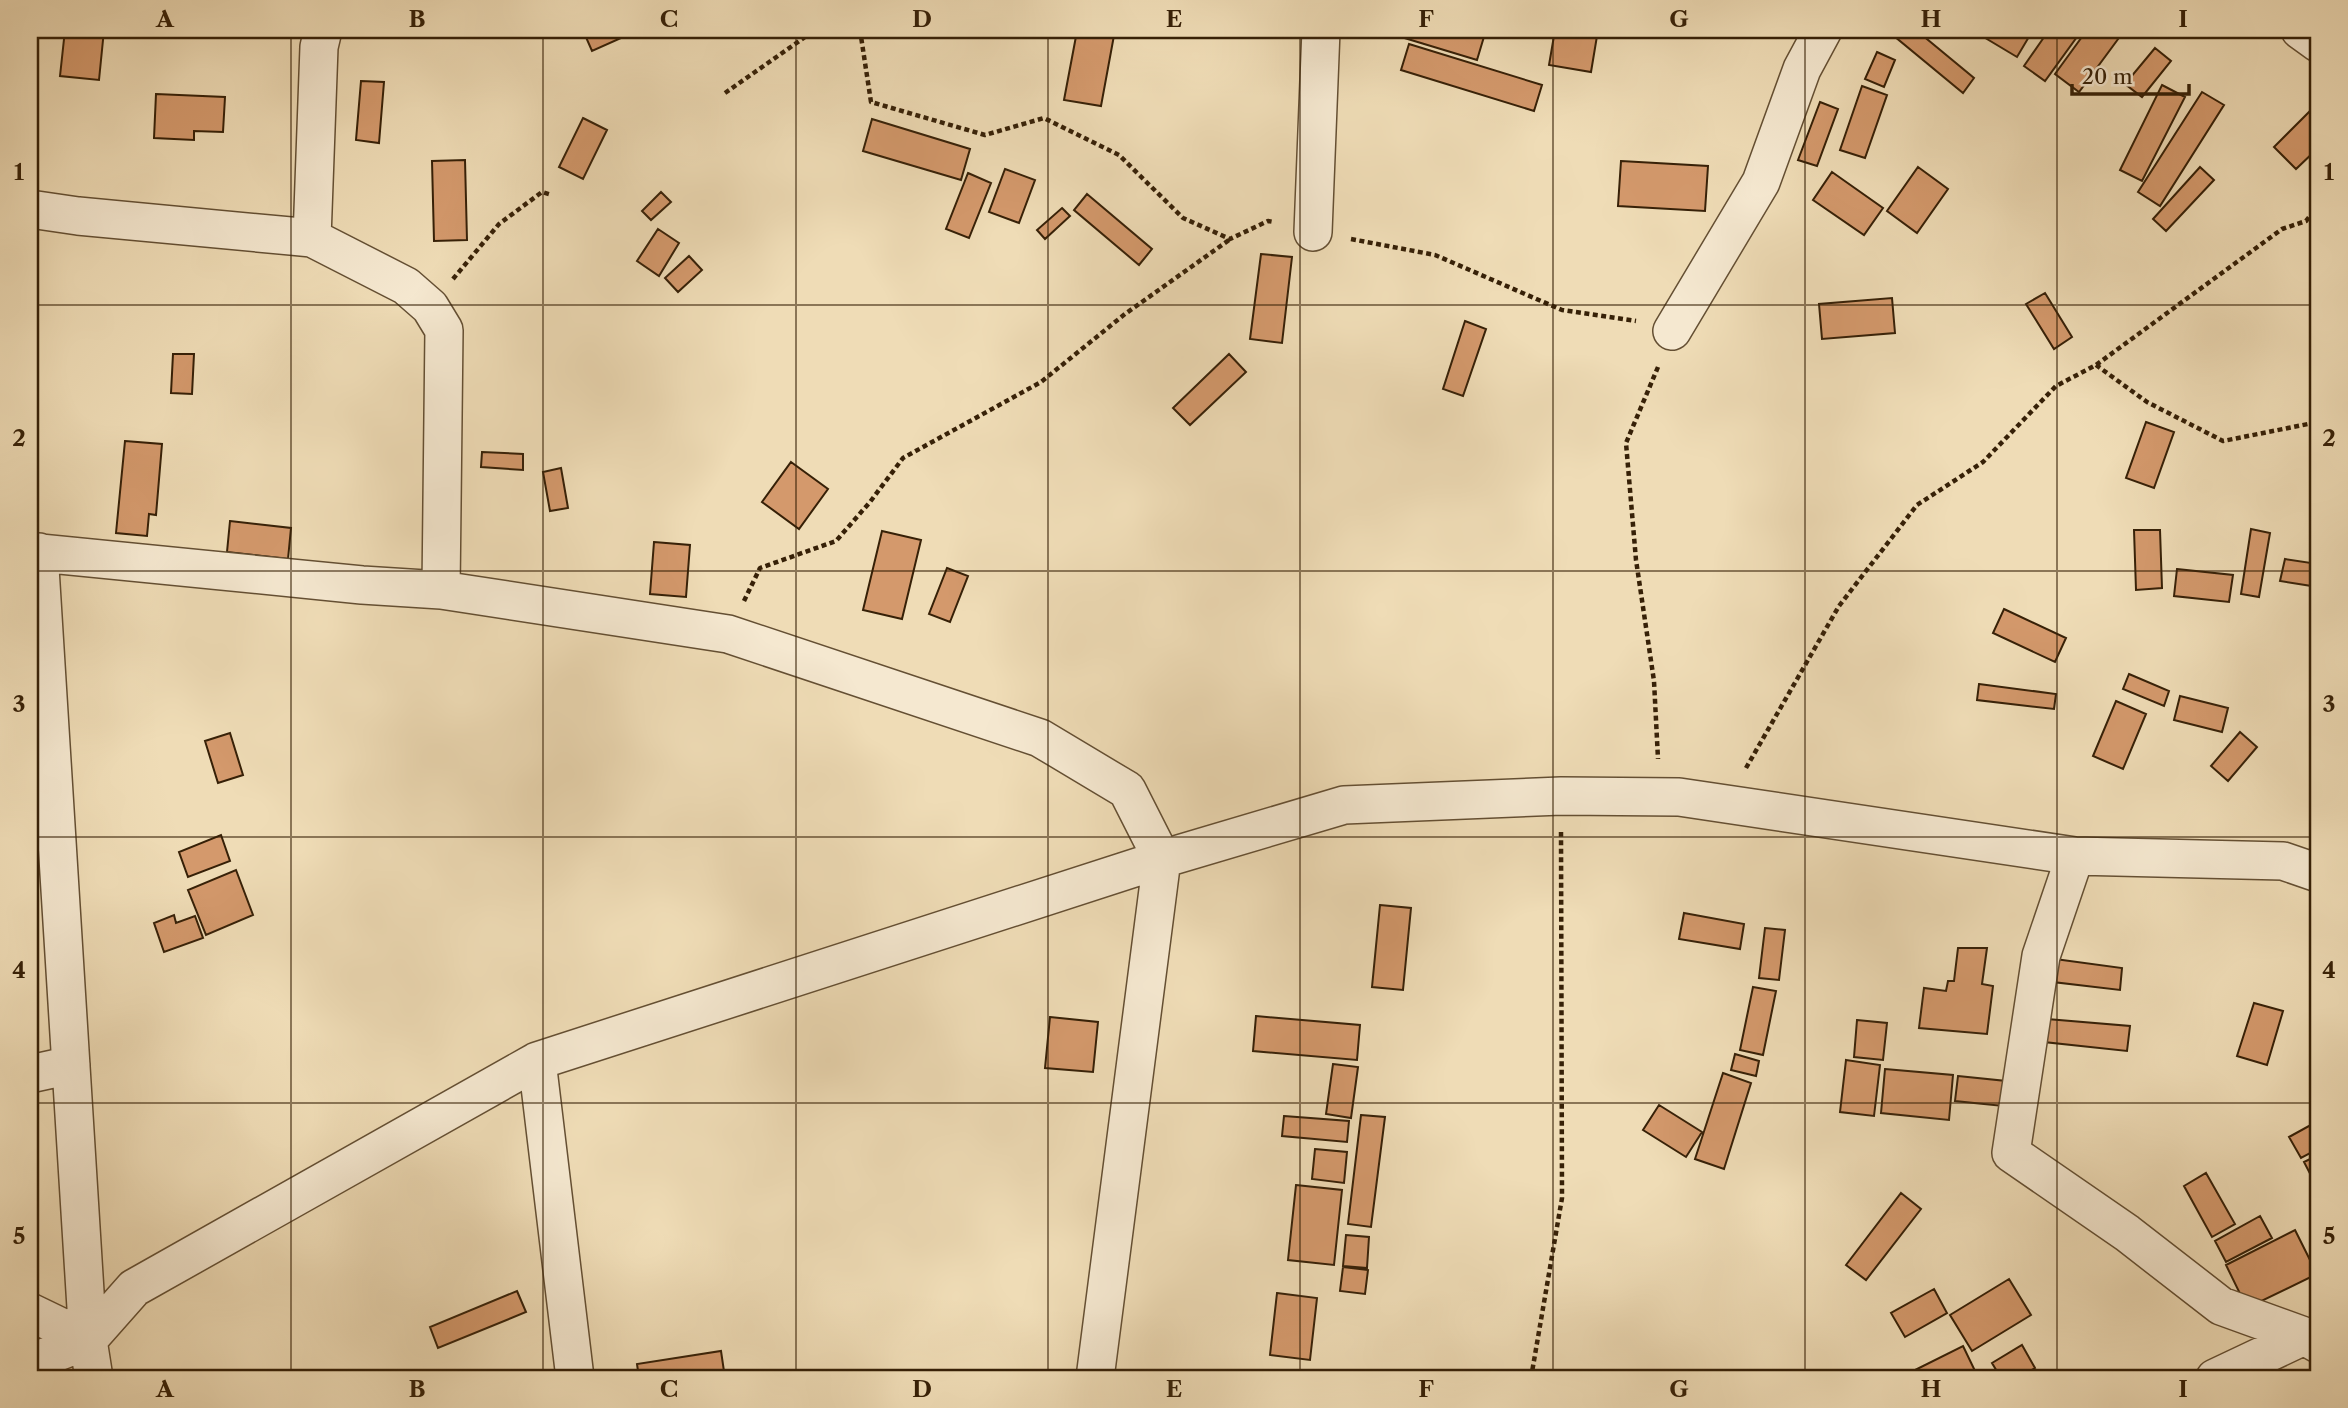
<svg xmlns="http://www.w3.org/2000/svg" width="2348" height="1408" font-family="'Libre Caslon Text',serif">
	<rect width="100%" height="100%" fill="#efdcb6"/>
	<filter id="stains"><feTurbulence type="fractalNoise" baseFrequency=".00286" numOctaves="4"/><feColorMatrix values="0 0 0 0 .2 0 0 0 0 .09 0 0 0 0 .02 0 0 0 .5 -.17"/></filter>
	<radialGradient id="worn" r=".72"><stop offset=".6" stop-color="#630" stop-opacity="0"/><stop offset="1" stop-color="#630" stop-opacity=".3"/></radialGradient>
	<path fill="#d4996c" stroke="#362007" stroke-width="2" d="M65,30H104L99,80L60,76Z
		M596,30H628L630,34L592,51L585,35Z
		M1069,30H1115L1101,106L1064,100L1077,31Z
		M1378,30H1486L1477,60Z
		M1555,30H1598L1591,72L1549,65Z
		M1899,30H1916L1974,78L1963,93L1894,36Z
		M1972,30H2033L2017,57Z
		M2049,30H2082L2045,81L2024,66Z
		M2087,30L2124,31L2079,92L2055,74Z
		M1409,44L1542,85L1534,111L1401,70Z
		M2155,48L2171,61L2142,97L2125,84Z
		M1877,52L1895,60L1884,87L1865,79Z
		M361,81L384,82L379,143L356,140Z
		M2162,85L2185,97L2142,181L2120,170Z
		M1862,86L1887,95L1865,158L1840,150Z
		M2202,92L2224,105L2160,206L2138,192Z
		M156,94L225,97L223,132L194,131V140L154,138Z
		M1820,102L1838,109L1817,166L1798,160Z
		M2318,103V148L2296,169L2274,147Z
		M583,118L607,130L583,179L559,167Z
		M872,119L970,149L961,180L863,151Z
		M465,160L467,240L434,241L432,161Z
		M1621,161L1708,166L1705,211L1618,206Z
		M1918,167L1948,189L1917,233L1887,211Z
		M2200,167L2214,180L2166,231L2153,219Z
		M1005,169L1035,180L1019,223L989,212Z
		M1832,172L1883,208L1864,235L1813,200Z
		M968,173L991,183L969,238L946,229Z
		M661,192L671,202L651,220L642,211Z
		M1087,194L1152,249L1139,265L1074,210Z
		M1062,208L1070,216L1045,239L1037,230Z
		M658,229L679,243L659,276L637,261Z
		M1261,254L1292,257L1282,343L1250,339Z
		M689,256L702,270L678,292L665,278Z
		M2045,293L2072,337L2054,349L2026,304Z
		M1892,298L1895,333L1822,339L1819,304Z
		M1465,321L1486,329L1463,396L1443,389Z
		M173,354H194L192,394L171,393Z
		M1229,354L1246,372L1190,425L1173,408Z
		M2146,422L2174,432L2154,488L2126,478Z
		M125,441L162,444L156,515L149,514L147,536L116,533Z
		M482,452L523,454V470L481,467Z
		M791,462L828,489L799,529L762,502Z
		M561,468L568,508L550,511L543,472Z
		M230,521L291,528L288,559L227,552Z
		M2251,529L2270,533L2259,597L2241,594Z
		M2134,530H2160L2162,588L2136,590Z
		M882,531L921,540L902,619L863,610Z
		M654,542L690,545L686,597L650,594Z
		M2285,559L2318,564V587L2280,581Z
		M947,568L968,576L950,622L929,614Z
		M2177,569L2233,575L2229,602L2174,596Z
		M2004,609L2066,638L2055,662L1993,633Z
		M2129,674L2169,691L2164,706L2123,689Z
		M1979,684L2056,694L2054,709L1977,700Z
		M2180,696L2228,708L2222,732L2174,720Z
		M2116,701L2146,714L2123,769L2093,756Z
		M2240,732L2257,747L2228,781L2211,766Z
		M230,733L243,775L218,783L205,741Z
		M2313,756H2318V792H2311Z
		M221,835L230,861L188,877L179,852Z
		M236,870L253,915L206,935L188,890Z
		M1380,905L1411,908L1403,990L1372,987Z
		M1684,913L1744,924L1740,949L1679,939Z
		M174,915L176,923L195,916L203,938L164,952L154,923Z
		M1765,928L1785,930L1779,980L1759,978Z
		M1958,948H1987L1982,984L1993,986L1987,1034L1919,1028L1924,988L1946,991L1948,981H1954Z
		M2055,959L2122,968L2120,990L2053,982Z
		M1753,987L1776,991L1763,1055L1740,1050Z
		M2254,1003L2283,1011L2267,1065L2237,1056Z
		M1256,1016L1360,1025L1357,1060L1253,1051Z
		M1050,1017L1098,1022L1093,1072L1045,1068Z
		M2047,1019L2130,1026L2127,1051L2044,1042Z
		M1857,1020L1887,1023L1883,1060L1854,1057Z
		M1735,1054L1759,1061L1756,1076L1731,1070Z
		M1846,1060L1880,1065L1874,1116L1840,1112Z
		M1333,1064L1358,1067L1351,1118L1326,1114Z
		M1885,1069L1953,1075L1949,1120L1881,1113Z
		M1723,1073L1751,1083L1724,1169L1695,1159Z
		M1958,1076L2006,1081L2003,1106L1955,1101Z
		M1659,1105L1702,1132L1686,1157L1643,1130Z
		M1361,1115L1385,1117L1371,1227L1348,1224Z
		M1284,1116L1349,1121L1347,1142L1282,1136Z
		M2318,1121V1149L2301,1158L2289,1137Z
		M1315,1149L1347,1152L1344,1183L1312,1179Z
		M2318,1155V1189L2304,1162Z
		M2206,1173L2235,1224L2212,1237L2184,1186Z
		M1296,1185L1342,1190L1334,1265L1288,1260Z
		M1901,1193L1921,1209L1866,1280L1846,1265Z
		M2260,1216L2272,1238L2226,1262L2215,1241Z
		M2295,1230L2317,1274L2247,1308L2226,1265Z
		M1346,1235L1369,1237L1367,1268L1343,1266Z
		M1343,1267L1368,1270L1365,1294L1340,1291Z
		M2009,1279L2031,1315L1972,1351L1950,1315Z
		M1934,1289L1947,1313L1905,1337L1891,1313Z
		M517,1291L526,1312L438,1348L430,1327Z
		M1277,1293L1317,1298L1310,1360L1270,1355Z
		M2022,1345L2035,1368L2018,1378H2001L1992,1363Z
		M1963,1346L1977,1375L1971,1378H1909L1907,1374Z
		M721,1351L725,1378H639L637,1364Z"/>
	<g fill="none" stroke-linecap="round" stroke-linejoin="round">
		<g stroke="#644f33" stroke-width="40">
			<path id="street" d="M2300,30L2318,43
				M30,209L78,216L312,238L406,286L430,307L444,330L441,590
				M1313,232L1321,30
				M312,238L319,47L323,30
				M1672,331L1761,182L1802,69L1823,30
				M30,552L362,585L441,590L728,634L1040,738L1127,790L1162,859L1344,805L1561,796L1679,797L2075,856L2283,861L2318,873
				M39,552L88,1340
				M2075,856L2041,956L2011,1153L2127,1233L2221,1306L2304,1336L2318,1344
				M537,1061L575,1378
				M30,1074L71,1065
				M30,1312L88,1340L94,1378
				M30,1363L88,1340L134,1288L537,1061L1162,859L1095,1378
				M2215,1378L2304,1336"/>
		</g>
		<path stroke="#362007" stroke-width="4.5" stroke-dasharray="5 3.5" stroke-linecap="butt" d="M860,30L871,102L985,135L1044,118L1119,155L1183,218L1230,239L1268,221L1274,222
			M725,93L815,30
			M1351,239L1435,255L1562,310L1636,321
			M453,279L499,224L542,192L552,195
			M2096,365L2147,402L2223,441L2318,422
			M1658,367L1626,443L1636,560L1654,681L1658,759
			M744,601L760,568L836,541L870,502L903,458L1041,382L1125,314L1229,240
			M1746,768L1839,606L1917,505L1983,462L2056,386L2096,365L2282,229L2306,221L2318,206
			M1531,1378L1562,1198L1561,832"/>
		<use href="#street" stroke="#f5e8d0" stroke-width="37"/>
	</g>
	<path fill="none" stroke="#362007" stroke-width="2" stroke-opacity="0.55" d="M291,30V1378M543,30V1378M796,30V1378M1048,30V1378M1300,30V1378M1553,30V1378M1805,30V1378M2057,30V1378M30,305H2318M30,571H2318M30,837H2318M30,1103H2318"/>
	<rect width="2348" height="1408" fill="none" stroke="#efdcb6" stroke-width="77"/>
	<path d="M2072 84v10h117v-10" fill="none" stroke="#362007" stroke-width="3.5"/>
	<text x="2082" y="84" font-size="21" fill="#362007" stroke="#f5e8d0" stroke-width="5" paint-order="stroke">20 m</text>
	<rect x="38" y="38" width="2272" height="1332" fill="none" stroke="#362007" stroke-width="2.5"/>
	<g font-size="23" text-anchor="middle" font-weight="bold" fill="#362007">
		<text x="165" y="27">A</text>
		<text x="417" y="27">B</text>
		<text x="669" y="27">C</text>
		<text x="922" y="27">D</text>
		<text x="1174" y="27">E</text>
		<text x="1426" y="27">F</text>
		<text x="1679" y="27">G</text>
		<text x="1931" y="27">H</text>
		<text x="2183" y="27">I</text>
		<text x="19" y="180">1</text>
		<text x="2329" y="180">1</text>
		<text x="19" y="446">2</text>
		<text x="2329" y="446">2</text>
		<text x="19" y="712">3</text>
		<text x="2329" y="712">3</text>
		<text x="19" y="978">4</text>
		<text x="2329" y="978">4</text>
		<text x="19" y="1244">5</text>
		<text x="2329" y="1244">5</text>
		<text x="165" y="1397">A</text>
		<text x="417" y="1397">B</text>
		<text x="669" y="1397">C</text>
		<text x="922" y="1397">D</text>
		<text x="1174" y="1397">E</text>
		<text x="1426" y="1397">F</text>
		<text x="1679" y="1397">G</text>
		<text x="1931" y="1397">H</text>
		<text x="2183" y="1397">I</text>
	</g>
	<rect width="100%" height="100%" filter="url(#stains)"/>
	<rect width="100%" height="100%" fill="url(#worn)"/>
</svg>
